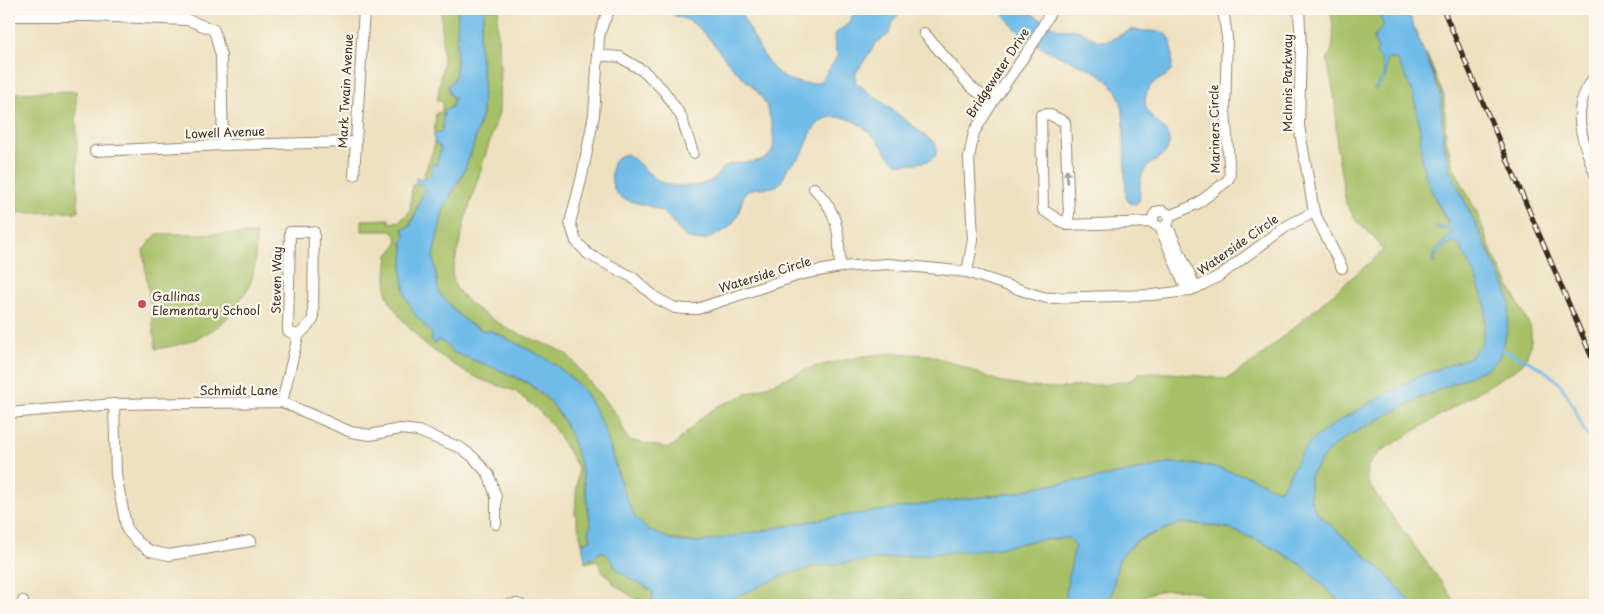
<svg xmlns="http://www.w3.org/2000/svg" width="1604" height="614" font-family="'Playpen Sans',sans-serif">
	<rect width="100%" height="100%" fill="#fbf7ec"/>
	<filter id="ink" filterUnits="userSpaceOnUse"><feTurbulence type="fractalNoise" baseFrequency=".02" numOctaves="2"/><feDisplacementMap in="SourceGraphic" scale="10" xChannelSelector="R" yChannelSelector="G"/><feConvolveMatrix kernelMatrix="1 2 1 2 8 2 1 2 1" color-interpolation-filters="sRGB"/></filter>
	<filter id="wash" filterUnits="userSpaceOnUse"><feTurbulence type="fractalNoise" baseFrequency=".0096" numOctaves="4" result="noise"/><feDisplacementMap in="SourceGraphic" scale="20" xChannelSelector="R" yChannelSelector="G"/><feGaussianBlur stdDeviation="1.12" result="paint"/><feColorMatrix in="noise" values="0 0 0 0 0 0 0 0 0 0 0 0 0 0 0 0 0 1.4 0 .05"/><feComposite in="paint" operator="in"/></filter>
	<g filter="url(#wash)">
		<rect width="100%" height="100%" fill="#eee1c0"/>
		<path fill="#a5c066" stroke="#707542" d="M441,9H458L456,74C451,84 454,95 452,107L447,108L442,131L434,134L436,113H441L443,102L437,101L443,63Z
			M485,9H499L497,24L500,64L499,112L465,220L452,274L456,288L468,302L485,315L512,331L555,348L568,355L618,417L628,440L668,448L675,444L701,418L718,406L813,367L863,356L895,353L929,355L952,362L977,373L1004,383L1030,387L1057,388L1110,384L1131,380L1139,373H1172L1227,379L1255,361L1383,251L1374,237L1357,222L1346,203L1337,149L1335,100L1327,59C1337,47 1333,23 1330,9H1377L1384,26L1375,35L1374,39L1378,49L1388,59H1396L1405,73L1413,93L1418,117L1424,170L1436,201L1475,275L1486,306L1485,324L1482,343L1470,357L1417,377L1340,420L1294,467L1282,488L1278,491L1250,477L1210,466L1171,463L1098,478L1041,486L1015,493L964,499L903,508L703,542C686,542 663,540 648,530C625,514 622,482 614,458C607,435 598,412 584,392C564,364 523,347 492,331H484L468,323L457,313L439,293L433,256L443,211L465,169L473,147L482,113L483,83L479,38Z
			M1426,53L1444,96L1446,139L1453,166L1477,213L1492,253L1530,326C1533,342 1530,352 1521,366L1383,450C1370,460 1362,470 1370,486L1458,605H1413L1388,576L1317,513L1310,498V476L1327,452L1347,436L1418,399L1488,368L1499,358L1507,330L1506,289L1449,168L1443,139L1441,96Z
			M76,91L78,212L17,213L15,93Z
			M434,142L441,148L432,176L428,178H423L434,147Z
			M416,184L424,185L425,188L409,227L402,229C406,234 406,238 402,243L404,248L402,269L405,297L442,341L454,352L495,368L529,384L553,405L569,430L581,464L591,526L589,529L591,540L582,543L575,513L578,467L554,428L537,409L515,391L482,380L460,369L423,343L400,317L387,296L386,275L388,255L397,244L396,235L391,231H362V220L389,219V223L400,221L410,211L412,185Z
			M157,234H256C255,251 256,268 250,284C248,289 245,293 242,297C222,332 195,343 156,349L143,250Z
			M917,517L1105,531L1106,605H679Z
			M1180,523L1208,525L1228,528L1264,543L1302,565L1343,605H1216C1212,602 1208,598 1203,595C1186,586 1152,588 1138,600V605C1131,605 1124,602 1117,604L1113,601L1111,596L1119,559L1137,541Z
			M603,551C610,556 612,564 618,570C628,580 643,583 653,593L652,601L649,605L645,604L638,599L637,600L615,585L604,572L603,573L597,560L585,563V560L591,559Z"/>
		<path fill="#70bce9" stroke="#567384" d="M458,9H485L479,38L483,83L482,113L473,147L465,169L443,211L433,256L439,293L457,313L468,323L484,331H492L543,357L562,370L574,381L584,391L594,408L604,429L622,488L635,517L648,530L678,542H703L827,518L964,499L1015,493L1041,486L1098,478L1171,463L1210,466L1250,477L1278,490L1282,488L1302,452L1316,437L1340,420L1417,377L1470,357L1482,343L1485,324L1486,306L1475,275L1458,243C1449,241 1440,249 1435,257V263L1432,262L1434,252L1452,233L1449,228L1444,230L1435,228L1437,226L1443,227L1449,223C1440,207 1429,189 1424,171C1420,153 1421,134 1418,117C1415,96 1407,77 1396,59H1388L1386,61V77L1376,90L1374,89L1384,75L1381,60L1376,53L1378,49L1374,40L1375,35L1384,26L1377,9H1407L1441,96L1443,139L1449,168L1506,289L1510,302L1507,330L1499,358L1488,368L1418,399L1347,436L1327,452L1310,476V498L1317,513L1388,576L1413,605H1343L1302,565L1264,543L1228,528L1208,525L1181,523L1137,540L1119,559L1111,596L1113,601L1117,604L1123,603L1128,605H1066V591L1075,544L1069,538L1038,540L994,549L905,556L812,567L785,575L718,605H644L637,600L638,598L645,604L649,605L652,601L653,592C643,583 628,580 618,570C612,564 610,555 602,551L591,559L585,560L582,543L591,540L589,529L591,526C583,475 577,413 528,383C510,373 490,367 471,359C465,357 458,355 453,352C448,348 445,342 438,340L435,344L431,339L432,334L415,315L405,296L402,269L404,248L402,243C406,238 406,233 402,229L409,227L414,218L425,188L424,185L416,184V178C424,178 431,180 433,170L430,168L432,164L436,165L441,148L434,142V134L442,131L444,110L452,107L454,97L450,95L448,86L452,82L456,74Z
			M668,9H737C757,34 765,82 804,83C811,84 817,84 822,79C828,73 833,63 837,56L834,40L836,33L848,24L856,9H902L894,20L889,34L876,43L856,73L855,82L894,111L936,144V155C930,162 925,162 916,163C910,163 903,165 897,163C891,160 888,154 884,149C873,135 864,124 846,118C841,117 833,116 828,118C809,125 810,141 802,154C799,159 792,163 788,167C785,172 784,180 779,184C769,192 753,183 744,195C741,202 740,213 735,220C727,232 699,248 685,236C675,228 671,216 659,210C635,198 607,207 612,168C613,159 619,156 627,154C642,163 652,182 670,185C683,187 702,188 714,178C719,174 721,168 728,165C740,161 762,165 771,153C777,146 771,121 769,113C764,94 749,84 736,71C721,56 711,37 693,23C685,17 672,18 668,9Z
			M1001,9H1030L1032,14C1041,19 1050,26 1059,29C1065,31 1072,28 1077,30C1086,33 1092,40 1101,41C1112,42 1120,34 1129,31C1134,29 1140,30 1144,31C1165,31 1173,32 1172,55C1172,60 1172,65 1171,70C1167,79 1152,79 1147,92C1137,120 1172,123 1169,144C1167,159 1150,160 1144,171C1138,181 1141,191 1139,201L1135,204L1130,203L1126,198C1125,179 1125,160 1124,141C1124,128 1124,115 1121,102C1112,73 1084,67 1059,56C1038,47 1010,30 1001,9Z"/>
		<g fill="none" stroke-linecap="round" stroke-linejoin="round">
			<path stroke="#70bce9" stroke-width="3" d="M1499,348C1523,359 1551,368 1566,393C1574,405 1579,419 1585,432L1589,437L1595,439"/>
		</g>
	</g>
	<g filter="url(#ink)">
		<g fill="none" stroke-linecap="round" stroke-linejoin="round">
			<g stroke="#94866f" stroke-width="12">
				<path id="minor" d="M610,9L603,23L599,37L594,115L582,176L570,223L576,241L588,254L632,277L656,298L675,308L685,309H697L802,274L840,267L889,264L967,272L1036,295L1047,298L1152,295L1187,291L1196,288L1219,276L1287,226L1314,212
					M1299,9L1301,47L1299,126L1314,212L1342,268
					M9,16H90L188,20L214,30L221,56L223,145
					M924,33L970,86L992,103
					M597,55L620,57L645,72L664,91L681,116L693,153
					M1595,74C1592,81 1587,88 1584,95C1573,122 1586,148 1595,174
					M95,151L223,145L355,142
					M354,175L364,9
					M814,188C820,195 828,203 831,211C840,228 839,248 840,267
					M1153 219a8 8 0 1 1 16 0a8 8 0 1 1-16 0Z
					M1169,216L1197,204L1227,181L1230,176L1225,111L1227,37L1223,9
					M1067,225L1069,214L1065,122L1048,114L1041,115L1043,210L1067,225L1153,222
					M1167,225L1196,288
					M1160,227L1187,291
					M967,272L973,240L969,158L974,132L992,103L1034,42L1052,9
					M282,402L298,336L313,320L314,232H290L288,331L298,336
					M114,404L116,475L127,530L138,542L150,551L169,555L251,541
					M9,413L114,404L282,402L351,432L370,435L400,429L418,431L461,448L473,457L489,475L496,497V524
					M23,601V605
					M505,605L517,604L521,605"/>
			</g>
			<use href="#minor" stroke="#fff" stroke-width="10"/>
			<g stroke="#3b2a1e" stroke-width="5">
				<path id="rail" d="M1443,9L1595,365"/>
			</g>
			<use href="#rail" stroke="#fbf7ec" stroke-width="3" stroke-dasharray="9" stroke-linecap="butt"/>
		</g>
		<defs><path id="oneway-solid" d="M-6-.8H1V-3.2L6.5 0L1 3.2V.8H-6Z" transform="scale(1.25)"/></defs>
		<use fill="#a79f9a" href="#oneway-solid" transform="translate(1067 176) rotate(-93)"/>
	</g>
	<circle fill="#d1495b" stroke="#fbf7ec" stroke-width="2" cx="142" cy="304" r="5"/>
	<g text-anchor="middle" stroke-width="4.5" stroke-linejoin="round" paint-order="stroke">
		<g font-size="12" fill="#3b2a1e" stroke="#fbf7ec">
			<text transform="translate(998 73) rotate(-57)" y="4">Bridgewater Drive</text>
			<text transform="translate(1288 83) rotate(-90)" y="4">McInnis Parkway</text>
			<text transform="translate(346 91) rotate(-87)" y="4">Mark Twain Avenue</text>
			<text transform="translate(1215 129) rotate(-91)" y="4">Mariners Circle</text>
			<text transform="translate(225 133) rotate(-2)" y="4">Lowell Avenue</text>
			<text transform="translate(1238 245) rotate(-35)" y="4">Waterside Circle</text>
			<text transform="translate(765 275) rotate(-17)" y="4">Waterside Circle</text>
			<text transform="translate(277 280) rotate(-89)" y="4">Steven Way</text>
			<text x="239" y="395">Schmidt Lane</text>
		</g>
		<g font-size="12" fill="#3b2a1e" stroke="#fbf7ec" text-anchor="start">
			<text x="152" y="301">Gallinas<tspan x="152" dy="14">Elementary School</tspan></text>
		</g>
	</g>
	<rect width="1604" height="614" fill="none" stroke="#fbf7ec" stroke-width="30"/>
</svg>
